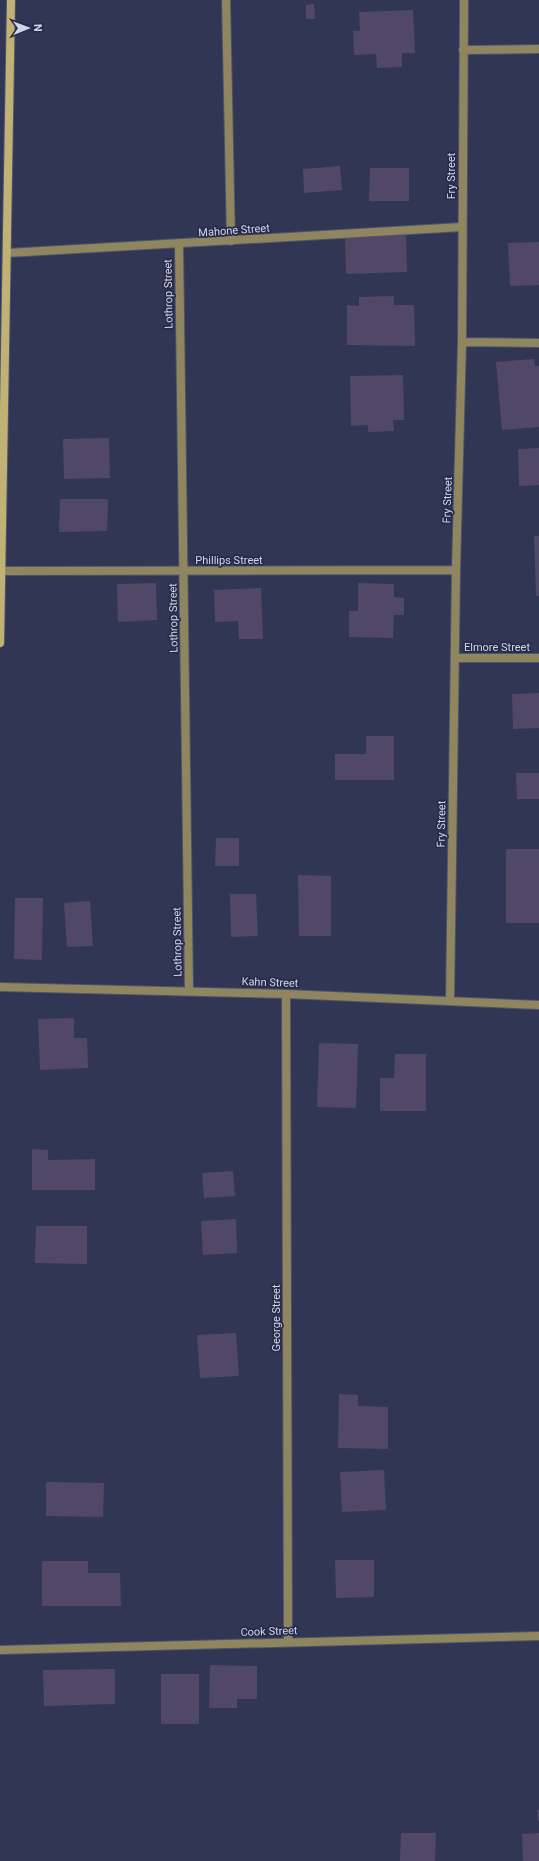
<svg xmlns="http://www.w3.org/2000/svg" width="539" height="1861" font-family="Roboto,sans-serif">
	<rect width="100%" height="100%" fill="#313654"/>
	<path fill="#514868" d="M314,4L315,19H306V5Z
		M413,10L415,53H402V67L377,68L376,54L354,55L353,31H360L359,12Z
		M340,166L342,190L304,193L303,169Z
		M370,168H409V201H369Z
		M406,235L407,272L346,274L345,237Z
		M539,242V285L510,286L508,243Z
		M394,296V305H414L415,346L347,345V305L359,306V297Z
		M534,359L535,366H539V427L502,430L496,362Z
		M403,375L404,420H393L394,431L368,432V425L351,426L350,376Z
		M109,438L110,478L64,479L63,439Z
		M539,448V485L519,486L518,449Z
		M60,499H108L107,531L59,532Z
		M534,536H539V596H536Z
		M156,583L157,620L118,622L117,584Z
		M358,583L394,584V597L404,598V615H394L393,638L349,637V611H358Z
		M261,588L263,639H239L238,621L215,622L214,590Z
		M539,693V728L513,729L512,694Z
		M366,736H394V780H335V754H366Z
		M516,773H539V799H517Z
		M216,838H239V866H215Z
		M506,849H539V923H506Z
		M298,875L331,876V936H299Z
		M230,894H256L258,936L231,937Z
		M15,898H43L42,960L14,959Z
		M90,901L93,946L67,947L64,903Z
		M74,1018V1038H87L88,1068L40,1070L38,1019Z
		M319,1043L358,1044L356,1108L317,1107Z
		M395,1054H426V1111H380V1078H394Z
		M32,1149L48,1150V1160L95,1159V1190H32Z
		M233,1171L235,1196L204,1198L202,1173Z
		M236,1219L237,1253L203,1255L201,1221Z
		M36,1226H87V1264L35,1263Z
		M236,1333L239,1376L200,1378L197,1335Z
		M339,1394L358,1395V1406L388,1407V1449L338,1448Z
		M384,1470L386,1510L342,1512L340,1472Z
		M46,1482L104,1483L103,1517L46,1516Z
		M335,1560H374V1597L336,1598Z
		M42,1561H88V1573H120L121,1606H42Z
		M210,1665L257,1666V1699H237V1708H209Z
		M115,1669V1704L44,1706L43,1670Z
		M161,1674H199V1724H161Z
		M537,1810H539V1821H538Z
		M401,1833H436L435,1861H400Z
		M539,1833V1861H523L522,1834Z"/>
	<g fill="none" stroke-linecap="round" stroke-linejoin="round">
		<g stroke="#4e536f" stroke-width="10">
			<path id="street" d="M226,0L231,241
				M463,50L539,49
				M179,244L189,991
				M7,253L462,227
				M462,342L539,343
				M1,571L456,570
				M455,658H539
				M0,987L286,994L539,1005
				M286,994L288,1641
				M450,1000L456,570L462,342L464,0
				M0,1650L539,1636"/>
		</g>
		<g stroke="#4e536f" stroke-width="10">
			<path id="secondary" d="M0,643L11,0"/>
		</g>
		<use href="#street" stroke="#8f8660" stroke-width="8"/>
		<use href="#secondary" stroke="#c0b274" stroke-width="8"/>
	</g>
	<g text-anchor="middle" stroke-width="3.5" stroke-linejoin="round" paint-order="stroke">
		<g font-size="11" fill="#d1d5e8" stroke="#282b49">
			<text transform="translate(451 176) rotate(-90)" y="4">Fry Street</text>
			<text transform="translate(234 230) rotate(-4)" y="4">Mahone Street</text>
			<text transform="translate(168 294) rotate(-91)" y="4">Lothrop Street</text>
			<text transform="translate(447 500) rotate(-88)" y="4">Fry Street</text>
			<text x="229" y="564">Phillips Street</text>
			<text transform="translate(173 618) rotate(-91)" y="4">Lothrop Street</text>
			<text x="497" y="651">Elmore Street</text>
			<text transform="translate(441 824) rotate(-89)" y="4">Fry Street</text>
			<text transform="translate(177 942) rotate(-91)" y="4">Lothrop Street</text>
			<text transform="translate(270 982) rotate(2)" y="4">Kahn Street</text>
			<text transform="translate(276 1318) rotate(-90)" y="4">George Street</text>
			<text transform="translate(269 1631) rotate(-2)" y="4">Cook Street</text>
		</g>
	</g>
	<g transform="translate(28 28) rotate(89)" stroke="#282b49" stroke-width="3" paint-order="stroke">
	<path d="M0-3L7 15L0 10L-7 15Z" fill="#d1d5e8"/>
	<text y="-6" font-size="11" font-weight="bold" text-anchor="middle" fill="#d1d5e8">N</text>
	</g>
</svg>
